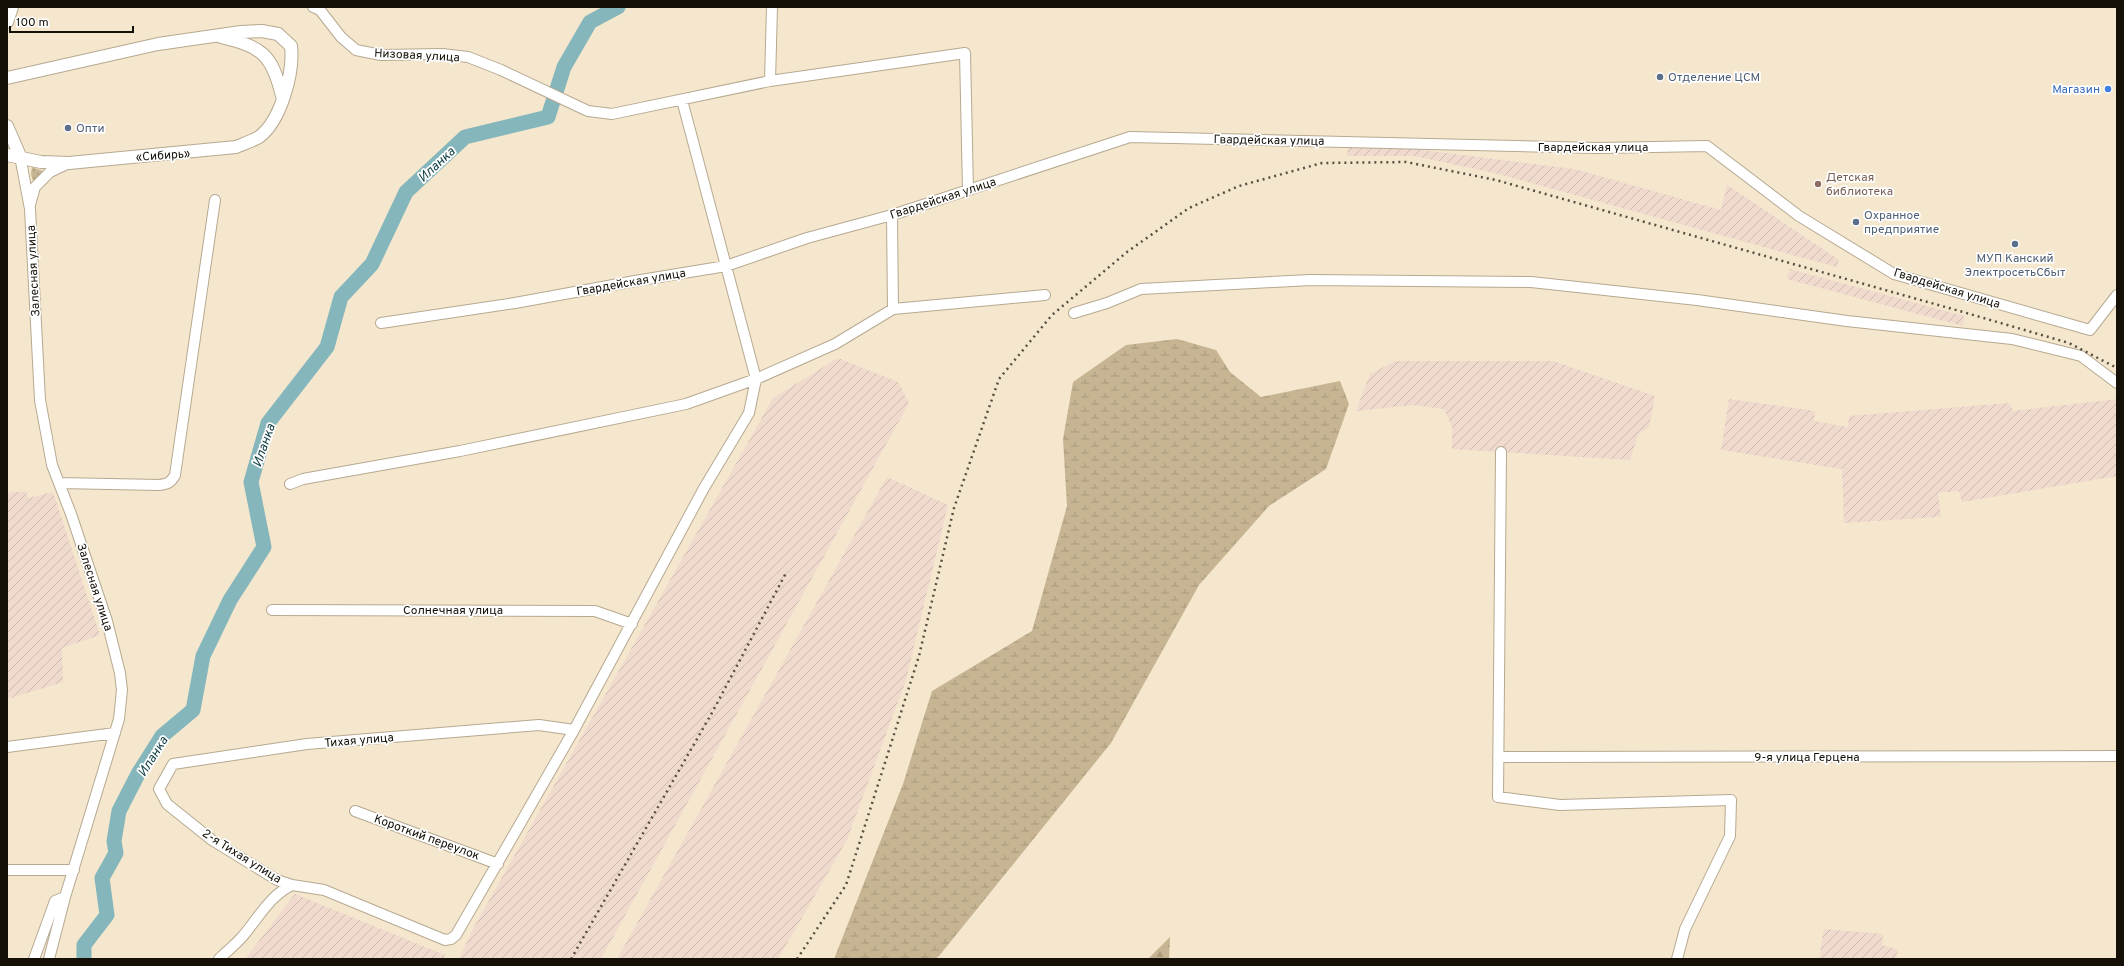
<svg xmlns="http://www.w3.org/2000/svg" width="2124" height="966" font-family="Overpass,sans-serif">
	<defs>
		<pattern id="industrial-furrows" width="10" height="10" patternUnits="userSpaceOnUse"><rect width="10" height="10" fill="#f0d9cd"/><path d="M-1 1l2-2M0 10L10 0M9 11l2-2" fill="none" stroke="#cdb9af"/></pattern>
		<pattern id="grass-dots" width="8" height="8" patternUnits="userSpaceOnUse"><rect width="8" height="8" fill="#c6b492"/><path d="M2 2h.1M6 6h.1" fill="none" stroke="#a99a7c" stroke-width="1.8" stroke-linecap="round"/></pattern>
		<pattern id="forest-firs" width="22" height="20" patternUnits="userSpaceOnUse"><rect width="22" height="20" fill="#c6b492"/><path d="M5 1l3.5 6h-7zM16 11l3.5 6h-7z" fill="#a99a7c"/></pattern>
		<pattern id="wetland-marsh" width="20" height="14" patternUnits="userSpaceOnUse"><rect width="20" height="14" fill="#c6b492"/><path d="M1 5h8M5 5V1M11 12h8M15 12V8" fill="none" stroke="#a99a7c"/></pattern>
	</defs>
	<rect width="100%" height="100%" fill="#f5e7cd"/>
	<path fill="url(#industrial-furrows)" d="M1348,147L1415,149L1574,169L1721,210L1727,185L1839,260L1836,267L1499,174L1414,156H1347Z
		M1790,269L1964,316L1963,326L1787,279Z
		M838,358L898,382L909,403L601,959H459L474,927L773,398Z
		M1395,361H1553L1655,396L1649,427L1638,435L1630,460L1452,449V427L1444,409L1413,405L1356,411L1370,374Z
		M1729,399L1815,411L1814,421L1848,427L1849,416L2009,403L2013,411L2117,399V476L1962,502L1959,491L1938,493L1941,517L1844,523L1842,469L1721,450Z
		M887,477L948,505L906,680L847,840L778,959H617Z
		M26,491L28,498L53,492L100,635L62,648L63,682L7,699V493Z
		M295,894L445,955L443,959H245Z
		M1824,929L1883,934L1882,945L1898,950L1896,959H1819Z"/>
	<path fill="url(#grass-dots)" d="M32,167L45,172L33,181L31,174Z"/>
	<path fill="url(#forest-firs)" d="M1170,937L1169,959H1148Z"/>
	<path fill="url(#wetland-marsh)" d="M1177,339L1216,350L1230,372L1261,397L1340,381L1349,404L1326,469L1269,506L1199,585L1111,743L939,956L935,959H834L903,784L932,691L1032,631L1067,506L1063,439L1073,382L1126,345Z"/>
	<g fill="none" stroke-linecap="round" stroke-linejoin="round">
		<path stroke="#84b6bc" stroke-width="15" d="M84,959V945L107,915L102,878L116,853L114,841L119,811L138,774L162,736L193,710L203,656L230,600L264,547L251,482L268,423L327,347L341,297L372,264L406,192L465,137L548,117L564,67L590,22L618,7"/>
		<g stroke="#b6a991" stroke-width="12">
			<path id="minor" d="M313,7L320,10L341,37L356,50L381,55L442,54L468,57L501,70L588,111L612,114L770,81L772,7
				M770,81L965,53L968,190
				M20,156L30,209L40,400L52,465L71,514L107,621L120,673L122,690L119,719L65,897L49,959
				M30,205L35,187L50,172L69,163
				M892,215L893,309
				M1074,313L1107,303L1141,289L1310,280L1531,282L1697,300L1847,321L2012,339L2081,356L2117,383
				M381,323L515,303L635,281L726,266L807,238L892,215L1130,137L1598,148L1707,146L1799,216L1894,274L2090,330L2117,295
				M1501,452L1498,797L1560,805L1731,800L1730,836L1685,929L1677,959
				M59,483L159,485C167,484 171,483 175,475L215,200
				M290,484L303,479L460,451L686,404L756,379L835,344L893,309L1045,295
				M272,610L595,611L632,624
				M574,730L539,725L307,744L173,764L159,789L167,804L212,840L277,880L292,885L324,890L445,940L451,939L456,935L574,730L704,488L749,413L756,379L682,100
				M7,747L115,733
				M1498,757L2117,756
				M355,811L498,864
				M7,870H74
				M34,959L55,901L65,897
				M219,959C226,952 235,945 242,937C258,919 269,896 292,885"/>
		</g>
		<g stroke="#b6a991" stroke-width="14">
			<path id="major" d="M7,22L12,7
				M221,37C262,47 272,54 282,96
				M7,78L158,44L241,32L262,31L278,34L291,46C294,72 281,121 259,137C252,141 243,144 236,147L69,163L41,162L7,155
				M7,126L20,156"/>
		</g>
		<use href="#minor" stroke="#fff" stroke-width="10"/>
		<use href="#major" stroke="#fff" stroke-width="12"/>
		<path stroke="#575042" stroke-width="2.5" stroke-dasharray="2 4" stroke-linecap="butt" d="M571,959L713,711L786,573
			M797,959L846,885L919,656L954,508L999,379L1052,315L1127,252L1189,208L1239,186L1322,163L1406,162L1496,180L1963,312L2069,343L2117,368"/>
	</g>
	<g fill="#5c6f8a" stroke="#fff" stroke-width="1.5">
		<circle cx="1660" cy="77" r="4"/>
		<circle cx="68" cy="128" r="4"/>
		<circle cx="1856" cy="222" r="4"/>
		<circle cx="2015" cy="244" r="4"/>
	</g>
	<circle fill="#3f7fe0" stroke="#fff" stroke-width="1.5" cx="2108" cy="89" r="4"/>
	<circle fill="#8d6e63" stroke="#fff" stroke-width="1.5" cx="1818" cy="184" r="4"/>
	<g text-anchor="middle" stroke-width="3.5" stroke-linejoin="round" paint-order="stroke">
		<g font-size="12" fill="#141007" stroke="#fff">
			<text transform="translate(417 55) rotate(3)" y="4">Низовая улица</text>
			<text transform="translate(1269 140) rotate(1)" y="4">Гвардейская улица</text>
			<text x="1593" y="151">Гвардейская улица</text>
			<text transform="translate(163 155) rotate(-4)" y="4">«Сибирь»</text>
			<text transform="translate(943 198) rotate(-18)" y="4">Гвардейская улица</text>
			<text transform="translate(33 271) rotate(-93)" y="4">Залесная улица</text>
			<text transform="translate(631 282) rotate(-10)" y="4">Гвардейская улица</text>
			<text transform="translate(1947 288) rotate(17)" y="4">Гвардейская улица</text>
			<text transform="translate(95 587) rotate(72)" y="4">Залесная улица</text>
			<text x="453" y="614">Солнечная улица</text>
			<text transform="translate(359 740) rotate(-5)" y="4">Тихая улица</text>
			<text x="1807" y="761">9-я улица Герцена</text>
			<text transform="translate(427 837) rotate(20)" y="4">Короткий переулок</text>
			<text transform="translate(242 856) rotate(32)" y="4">2-я Тихая улица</text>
		</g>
		<g font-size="12" fill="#4e5e75" stroke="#fff" text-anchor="start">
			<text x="1668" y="81">Отделение ЦСМ</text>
			<text x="76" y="132">Опти</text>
			<text x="1864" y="219">Охранное<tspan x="1864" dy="14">предприятие</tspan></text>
			<text x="2015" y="262" text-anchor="middle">МУП Канский<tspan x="2015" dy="14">ЭлектросетьСбыт</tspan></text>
		</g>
		<g font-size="12" fill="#366cbe" stroke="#fff" text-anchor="end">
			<text x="2100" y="93">Магазин</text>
		</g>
		<g font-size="12" fill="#785e54" stroke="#fff" text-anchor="start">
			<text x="1826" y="181">Детская<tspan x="1826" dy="14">библиотека</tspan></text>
		</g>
		<g font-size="13" font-style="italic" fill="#093a3f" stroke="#fff">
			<text transform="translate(436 164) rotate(-43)" y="5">Иланка</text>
			<text transform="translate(263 445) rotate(-71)" y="5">Иланка</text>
			<text transform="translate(152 756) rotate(-58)" y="5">Иланка</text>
		</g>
	</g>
	<rect width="2124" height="966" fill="none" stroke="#141007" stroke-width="16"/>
	<path d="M10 26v6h123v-6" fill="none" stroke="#141007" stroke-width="2"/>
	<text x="16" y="26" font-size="12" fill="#141007" stroke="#ffffff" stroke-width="3" paint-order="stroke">100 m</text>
</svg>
